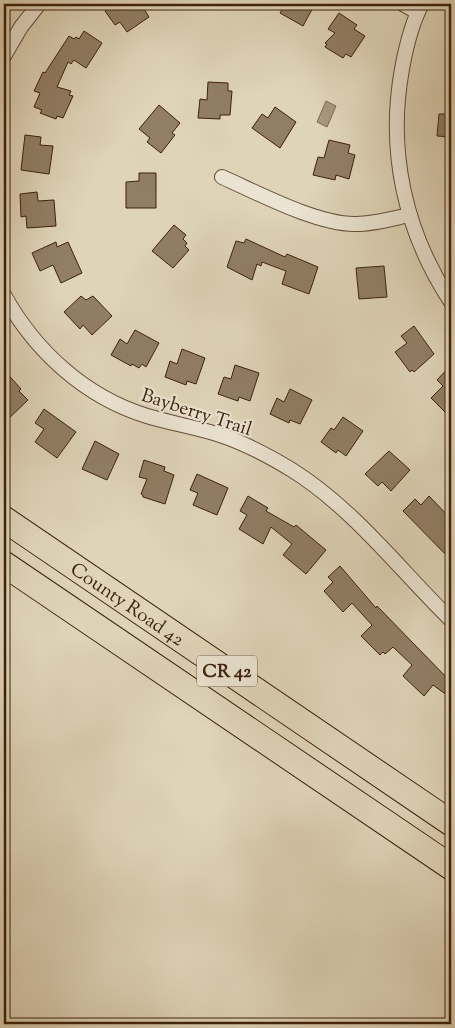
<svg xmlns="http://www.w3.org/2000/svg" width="455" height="1028" font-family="'Sorts Mill Goudy',serif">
	<rect width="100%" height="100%" fill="#dfd4b8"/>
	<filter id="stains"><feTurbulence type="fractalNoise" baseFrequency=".004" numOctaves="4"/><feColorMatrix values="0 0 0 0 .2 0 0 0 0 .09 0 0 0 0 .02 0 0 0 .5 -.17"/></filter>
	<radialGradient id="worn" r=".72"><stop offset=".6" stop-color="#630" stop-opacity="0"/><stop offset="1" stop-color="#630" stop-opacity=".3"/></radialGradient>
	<path fill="#a8977d" stroke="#7d684f" d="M326,101L336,106L327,127L317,122Z"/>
	<path fill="#917e65" stroke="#3c210b" d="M116,4H141L149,17L127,32L120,22L115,25L105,11Z
		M285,4H315L303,26L280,13Z
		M339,13L357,25L354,29L365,36L351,57L346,54L343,58L325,47L327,44L325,43L335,33L328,29Z
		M84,31L102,43L86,68L74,60L71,64L68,62L57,87L71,91L69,95L73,96L63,118L57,116L56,119L40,113L42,110L34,107L40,93L34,91L43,72L45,73L69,36L74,39L76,37L79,39Z
		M208,82L228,83V91H232L230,115H220V119L198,118L200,99L207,100Z
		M159,105L180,123L172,133L175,135L161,153L147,142L150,138L139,129Z
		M275,107L296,122L280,148L252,128L262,114L268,118Z
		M439,114H451V137L437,136Z
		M25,135L41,137L40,145L53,146L49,174L21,170Z
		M329,140L350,145L348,153L355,155L349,179L336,175L335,180L313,175L318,157L324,158Z
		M139,173H156V208H126V182L139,181Z
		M37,192L38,201L54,200L56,226L27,228L26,216L21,217L20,194Z
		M174,225L186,235L183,239L187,243L185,246L189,250L173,268L152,251Z
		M246,239L285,257L287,254L318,267L309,294L282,284L286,271L262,262L261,266L257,264L252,280L227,267L236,241L244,243Z
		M56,242L57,247L68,242L82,273L61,283L53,265L40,271L32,253Z
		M384,266L387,297L359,299L356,268Z
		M81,296L86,300L93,296L112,316L92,335L83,325L80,329L64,312Z
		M414,326L434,354L414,372L412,370L410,372L395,352L407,343L401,336Z
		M135,330L159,343L146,367L142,364L139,368L132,364L131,366L111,355L120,339L127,344Z
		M182,349L205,358L196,384L187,381L186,385L165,377L170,361L177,364Z
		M235,365L259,373L250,401L239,397L238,401L218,394L224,377L231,379Z
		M451,365V418L431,398L443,386L437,380Z
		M4,370L21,389L19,391L28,400L4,423Z
		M290,389L312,400L300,424L290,420L289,423L270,414L277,398L284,402Z
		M44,409L76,432L57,458L35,442L44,429L35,423Z
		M343,417L363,431L346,456L338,450L336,453L321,442L331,428L334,430Z
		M95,441L119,454L107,480L82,469Z
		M389,451L410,470L391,491L382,482L378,486L365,474Z
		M144,460L165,467L164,471L174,475L165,504L143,497V495L141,494L147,479L139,477Z
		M197,474L228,488L217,515L193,505L198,493L190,490Z
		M248,496L268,508L266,511L294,527L296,525L326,550L306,574L283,555L292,544L271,527L263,544L239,529L247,515L240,511Z
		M429,496L451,519V560L403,511L415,499L421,505Z
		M340,566L376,608L377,606L451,682V698L433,685L424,696L403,676L412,665L393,647L385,654L383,652L380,655L361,636L372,625L352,603L343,612L324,591L333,582L328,577Z"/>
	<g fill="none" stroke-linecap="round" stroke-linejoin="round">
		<g stroke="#654e36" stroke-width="16">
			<path id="street" d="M403,4L417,12
				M422,4C411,24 406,47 402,69C387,152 405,232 451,302
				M4,56L21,27L39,4
				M222,177C258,193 318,225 356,224C374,224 391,219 409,215
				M4,295C35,351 85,397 147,416C170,423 194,427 217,434C243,442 269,456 292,470C354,509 399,569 451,620"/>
		</g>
		<g stroke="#3c210b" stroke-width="27">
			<g id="highway">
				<path id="s1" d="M4,519L451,823"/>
				<path d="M4,564L451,867"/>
			</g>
		</g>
		<use href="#street" stroke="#eae3d1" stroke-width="14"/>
		<use href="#highway" stroke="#dfd4b8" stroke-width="25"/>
	</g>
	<g text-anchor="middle" stroke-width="4.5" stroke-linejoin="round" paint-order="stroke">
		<rect fill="#eae3d1" stroke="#705b46" stroke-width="1" x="197" y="655.5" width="60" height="31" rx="4"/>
		<g font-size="18" font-weight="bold" fill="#3c210b">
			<text x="227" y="677">CR 42</text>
		</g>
		<g font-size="19" fill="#3c210b" stroke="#eae3d1">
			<text transform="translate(197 411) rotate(18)" y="7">Bayberry Trail</text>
			<text dy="7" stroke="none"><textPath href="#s1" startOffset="150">County Road 42</textPath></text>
		</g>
	</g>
	<rect width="455" height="1028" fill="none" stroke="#dfd4b8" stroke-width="20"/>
	<rect x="5" y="5" width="445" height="1018" fill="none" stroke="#3c210b" stroke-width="2.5"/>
	<rect x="10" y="10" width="435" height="1008" fill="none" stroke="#3c210b"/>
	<rect width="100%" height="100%" filter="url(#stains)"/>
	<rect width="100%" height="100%" fill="url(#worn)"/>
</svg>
